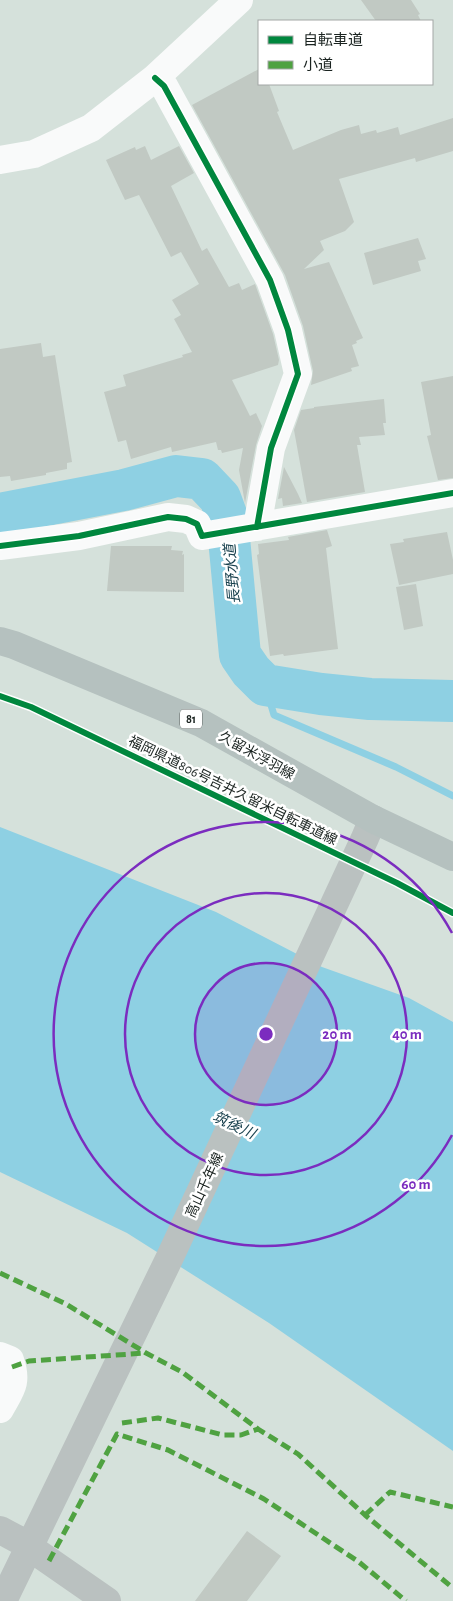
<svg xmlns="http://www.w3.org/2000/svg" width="453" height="1601" font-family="'Alegreya Sans','Noto Sans JP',sans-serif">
	<rect width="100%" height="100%" fill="#d5e1db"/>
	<path fill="#8ed0e3" d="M0,827L216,912L322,967L409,998L453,1022V1451L269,1323L127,1233L0,1172Z"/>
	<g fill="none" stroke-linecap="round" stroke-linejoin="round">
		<path stroke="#8ed0e3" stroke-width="7" d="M265,685L274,715L396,767L453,796"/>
		<path stroke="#8ed0e3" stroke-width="42" d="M0,514L124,490L176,476L202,479L220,498L227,517L240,655L251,671L265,685L321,694L370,699L453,701"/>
	</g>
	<path fill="#c1c9c3" d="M361,0H411L420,14L418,15L421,21H376Z
		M259,69V84H269L279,111L277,112L293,150L341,130L359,125L361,134L376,130L377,133L398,127L400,135L453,118V151L416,162L415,158L339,179L354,222L345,231L320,241L324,250L304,269L329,262L363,338L356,341L357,343L352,345L359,366L351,368L352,371L311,385L313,371L303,326L285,275L192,105Z
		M145,146L151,160L179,146L194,173L171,186L202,251L207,248L229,287L239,283L242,290L255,284L273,334L279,360L278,365L232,380L250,416L256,413L262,426L256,445L245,503L239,470L243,448L222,453L221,450H218L216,442L172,452L171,447L131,459L126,440L118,442L104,392L126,386L123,375L183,357L182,355L192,352L174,319L181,315L172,300L199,284L181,252L171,257L139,195L125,200L106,160L135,147L136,150Z
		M418,238L426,259L418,261L421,271L373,285L364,253Z
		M41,343L43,357L55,355L72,462L67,463V469L46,473V475L11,481L10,476L0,477V349Z
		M453,376V478L438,480L427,436L431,435L421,382Z
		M384,399L386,423H383L385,435L359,437L361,445H357L365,492L307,502L294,430L301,410L314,408V407Z
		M284,467L298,494L302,503L283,506L282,498L278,499Z
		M327,530L332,546L326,548L338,649L284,656L283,654L270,656L257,555L259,554L258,544L289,540L288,537Z
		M447,532L453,560V574L399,585L390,544L404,542L403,539Z
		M111,546H172L171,550L183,551L182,555L184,554V592L107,591Z
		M416,584L423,626L404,630L396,587Z
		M247,1531L281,1556L247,1601H195Z"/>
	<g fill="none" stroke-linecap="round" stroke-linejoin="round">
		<path stroke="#f9fafa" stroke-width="28" d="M155,78L164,86L270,280L288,330L298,374L271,448L257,527
			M0,160L34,154L91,128L155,78L239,0
			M0,546L79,536L168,517L186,519L197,524L202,536L453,493
			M0,1356L10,1360C18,1383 11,1389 0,1409"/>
		<path stroke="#bac1c0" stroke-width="28" d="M0,1530L19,1540L107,1601
			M3,1601L170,1257L365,838L373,819"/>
		<path stroke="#b5c1bf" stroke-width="28" d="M0,641L14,645L201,723L373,819L453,857"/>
		<path stroke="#4fa241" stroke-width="5" stroke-dasharray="10 5" stroke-linecap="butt" d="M0,1273L66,1304L146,1353L182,1372L258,1429L298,1454L365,1515L453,1588
			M12,1367L29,1361L146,1353
			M122,1423L158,1418L223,1435H241L258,1429
			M365,1515L390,1492L453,1507
			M49,1561L117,1434L168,1450L264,1499L359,1562L406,1601"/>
		<g stroke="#fff" stroke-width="9">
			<path id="cycleway" d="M155,78L164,86L270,280L288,330L298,374L271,448L257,527
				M0,546L79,536L168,517L186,519L197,524L202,536L453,493
				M0,696L31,707L397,883L453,913"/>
		</g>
		<use href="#cycleway" stroke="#00873e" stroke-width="6"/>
	</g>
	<circle cx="266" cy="1034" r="71" fill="#7b2cbf" fill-opacity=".12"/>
	<g fill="none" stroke="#7b2cbf" stroke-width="2.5">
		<circle cx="266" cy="1034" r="71"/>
		<circle cx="266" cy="1034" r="141"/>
		<path d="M452 1135A212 212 0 1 1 452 933"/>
	</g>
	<g text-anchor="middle" stroke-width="5" stroke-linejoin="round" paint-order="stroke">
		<rect fill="#fff" stroke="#5f6563" stroke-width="1" x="180" y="709.5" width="22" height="19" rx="4"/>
		<g font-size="12" font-weight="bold" fill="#1a2320">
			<text x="191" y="723">81</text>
		</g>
		<g font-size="14" fill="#1a2320" stroke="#fff">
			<text transform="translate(257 755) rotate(29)" y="5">久留米浮羽線</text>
			<text transform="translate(233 790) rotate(26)" y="5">福岡県道806号吉井久留米自転車道線</text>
			<text transform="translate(204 1185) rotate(-65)" y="5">高山千年線</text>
		</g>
		<g font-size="15" font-style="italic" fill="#153e4b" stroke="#fff">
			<text transform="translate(232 574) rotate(-95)" y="5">長野水道</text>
			<text transform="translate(234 1125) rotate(25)" y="5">筑後川</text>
		</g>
	</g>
	<circle cx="266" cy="1034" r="8" fill="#7b2cbf" stroke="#fff" stroke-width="2.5"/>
	<g font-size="15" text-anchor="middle" font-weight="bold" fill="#7b2cbf" stroke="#fff" stroke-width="5" stroke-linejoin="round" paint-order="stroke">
		<text x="337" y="1039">20 m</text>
		<text x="407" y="1039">40 m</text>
		<text x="416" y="1189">60 m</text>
	</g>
	<rect x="258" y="20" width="175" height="65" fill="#ffffff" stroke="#a3a7a6"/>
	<rect x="268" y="36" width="25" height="8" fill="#00873e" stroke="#a3a7a6"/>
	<text x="303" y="45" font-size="15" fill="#1a2320">自転車道</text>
	<rect x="268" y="61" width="25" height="8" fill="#4fa241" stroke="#a3a7a6"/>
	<text x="303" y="70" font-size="15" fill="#1a2320">小道</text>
</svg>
